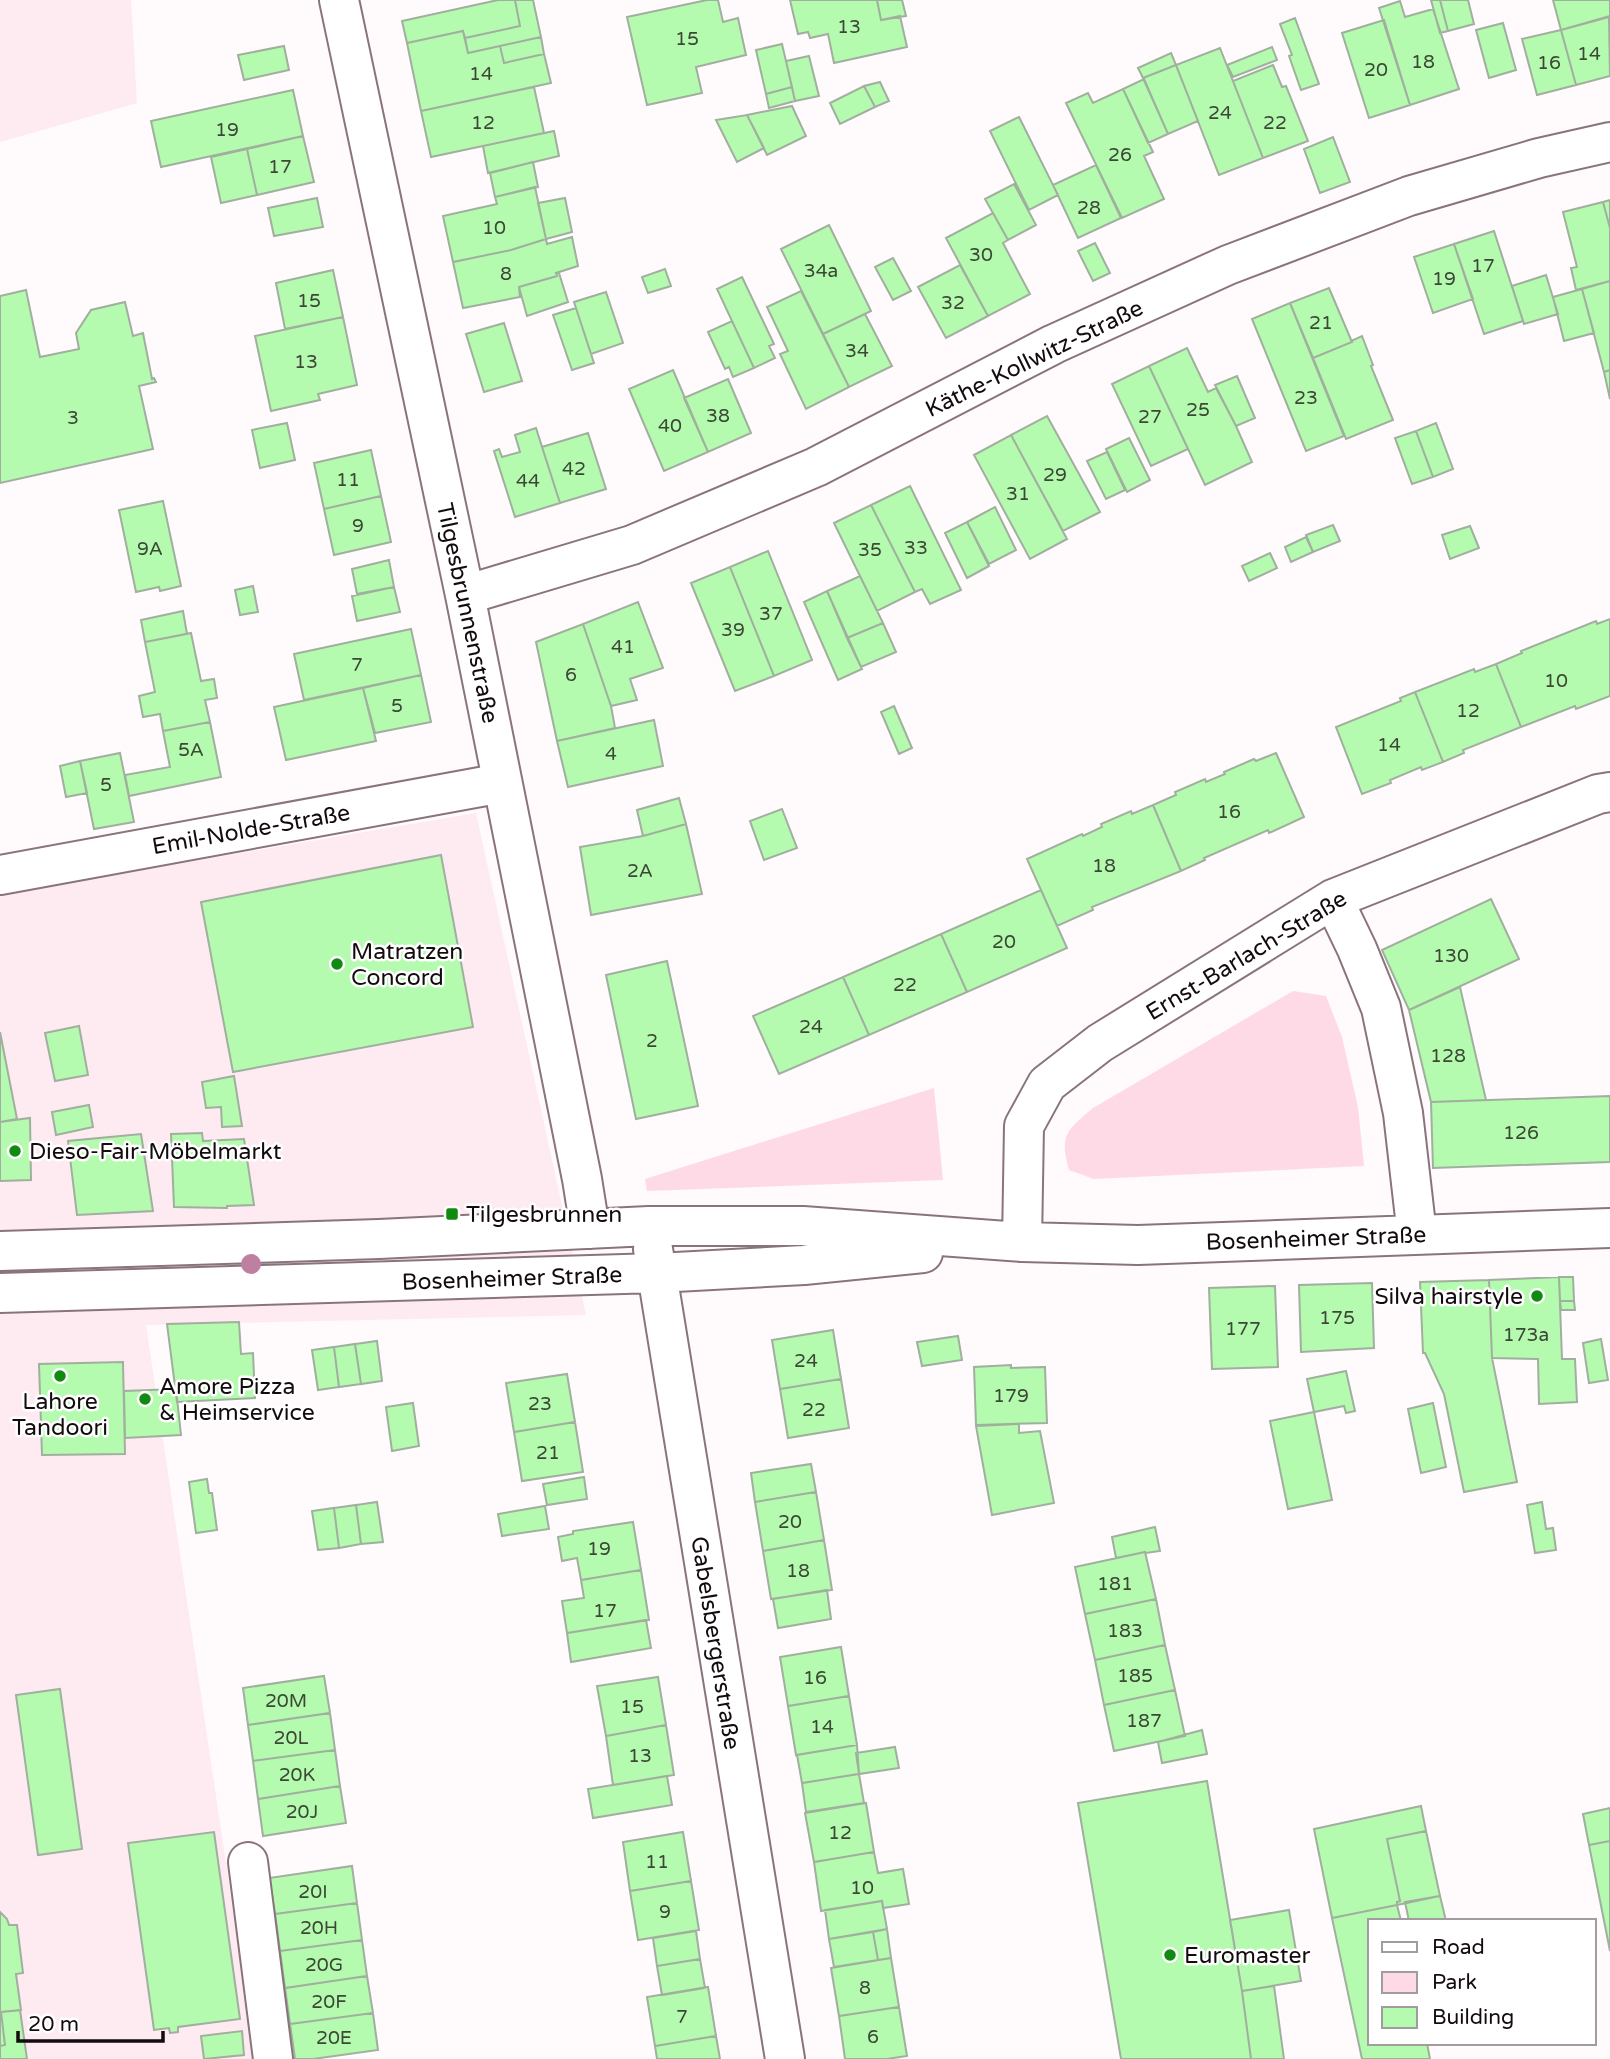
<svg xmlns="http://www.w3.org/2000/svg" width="1610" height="2059" font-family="'Varela Round',sans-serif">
	<rect width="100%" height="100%" fill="#fffafc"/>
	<path fill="#feeaf1" d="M0,0H131L137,103L0,142Z
		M476,813L586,1315L146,1325L255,2059H0V894Z"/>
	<path fill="#fedae7" d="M1293,991L1326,996L1342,1037L1358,1107L1364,1166L1094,1179L1069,1170C1059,1135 1067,1130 1093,1108Z
		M934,1088L943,1180L647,1191L645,1179Z"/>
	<path fill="#b5fbaf" stroke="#a0af9e" stroke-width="2" d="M498,0H515L520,26L465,38L463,31L407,43L402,21Z
		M515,0H533L541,37L468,53L465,38L520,26Z
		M707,0H718L723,22L738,18L746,55L696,67L702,93L647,105L627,17Z
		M790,0H877L881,20L900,16L907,47L834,63L828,34L810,38L808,32L798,34Z
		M877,0H902L906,16L881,20Z
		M1431,0H1440L1448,31L1440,33Z
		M1440,0H1468L1474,24L1448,31Z
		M1553,0H1610V16L1561,30Z
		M1400,1L1405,17L1433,9L1459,89L1410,105L1379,8Z
		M1609,17L1610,76L1576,85L1561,30Z
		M1295,18L1319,84L1301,90L1289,56L1292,55L1280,24Z
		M1384,20L1410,105L1369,118L1342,33Z
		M1503,23L1516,70L1489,78L1476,30Z
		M1561,30L1576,85L1537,95L1522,39Z
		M463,31L468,53L500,46L504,63L544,54L551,83L421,111L407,43Z
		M541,37L544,54L504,63L500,46Z
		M782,44L792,87L766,94L756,50Z
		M284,46L289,70L244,80L238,55Z
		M1272,47L1277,60L1233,77L1227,65Z
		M1220,48L1263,158L1219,175L1176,65Z
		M1171,53L1176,65L1143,78L1138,68Z
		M809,56L819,96L795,101L786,61Z
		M1176,65L1198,121L1168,134L1143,78Z
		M1273,65L1282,87L1286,86L1308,141L1263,158L1233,81Z
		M1144,79L1168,134L1148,143L1123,89Z
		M880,82L889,101L875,107L864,86Z
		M864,86L875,107L840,124L830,103Z
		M534,87L544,133L431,157L421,111Z
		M792,87L795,101L769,108L766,94Z
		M1123,89L1153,152L1144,156L1164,199L1122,218L1066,103L1088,93L1093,103Z
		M293,90L303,136L161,167L151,121Z
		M792,106L806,136L767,155L747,115Z
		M747,115L764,148L737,162L716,120Z
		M1019,117L1058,195L1029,210L990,131Z
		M554,131L559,156L488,173L483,146Z
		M303,136L314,182L257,195L247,149Z
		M1333,137L1350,182L1320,193L1304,149Z
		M247,149L257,195L221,203L211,157Z
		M533,162L538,187L495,197L490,173Z
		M1096,165L1121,218L1078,238L1053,185Z
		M1014,184L1036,225L1008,240L985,199Z
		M535,187L546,239L511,250L453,262L443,216L497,204L495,197Z
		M317,198L323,227L274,236L268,208Z
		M565,198L572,232L546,239L538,203Z
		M1610,200V228L1603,202Z
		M1603,202L1610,228V281L1576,290L1571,268L1577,267L1563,212Z
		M993,213L1008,240L1003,243L1030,294L988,316L946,238Z
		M829,225L871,311L823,334L781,249Z
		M1494,231L1523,321L1484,334L1454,244Z
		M572,237L578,266L556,273L557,276L519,287L520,297L463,308L453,262L511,250L546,239L547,244Z
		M1095,243L1110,273L1093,281L1078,251Z
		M1454,244L1473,299L1433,313L1414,257Z
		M893,258L911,291L893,300L875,267Z
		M960,265L988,316L946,338L918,287Z
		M665,269L671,286L648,293L642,277Z
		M333,270L343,317L285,329L276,283Z
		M556,273H559L568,302L527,316L519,287L557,276Z
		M1546,275L1558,314L1524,324L1512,286Z
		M742,277L774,344L769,346L775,358L754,368L717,289Z
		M1610,281V370L1604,372L1582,289Z
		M1329,288L1352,342L1313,358L1290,303Z
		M1582,289L1594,333L1564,341L1553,297Z
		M26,290L40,357L79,349L76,333L91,310L125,302L133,336L143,333L152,379L154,378L156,382L139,386L153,449L0,483V296Z
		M801,291L849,387L806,409L780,354L788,351L767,307Z
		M606,292L623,343L591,354L574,302Z
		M1290,303L1344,436L1306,451L1252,319Z
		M576,308L594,363L572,370L553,315Z
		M865,314L892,366L849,387L823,334Z
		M343,317L357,385L318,394L320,400L271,411L255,336Z
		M732,321L754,368L733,377L729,367L725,369L708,332Z
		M504,323L522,381L484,392L466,334Z
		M1362,336L1373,365L1371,366L1393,420L1346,439L1313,358L1352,342L1351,341Z
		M1187,348L1208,392L1216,388L1236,426L1252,462L1205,485L1149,366Z
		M1149,366L1188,449L1151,466L1112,384Z
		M673,370L708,452L664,471L629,389Z
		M1610,370V399L1604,372Z
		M1237,376L1255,418L1236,426L1215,385Z
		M728,379L751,433L708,452L684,398Z
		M1047,416L1100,512L1063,531L1011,435Z
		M287,423L295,460L260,468L252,430Z
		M1436,423L1453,469L1433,477L1416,431Z
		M536,428L560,503L515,517L494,451L499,449L502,457L520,452L515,435Z
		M1416,431L1433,477L1412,484L1395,438Z
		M588,433L606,489L560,503L542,447Z
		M1011,435L1067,539L1030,559L974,455Z
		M1129,438L1150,480L1127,492L1106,449Z
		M371,450L381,496L324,509L314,463Z
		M1107,452L1125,490L1106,499L1087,461Z
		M910,486L961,590L930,604L922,589L915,592L871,505Z
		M381,496L391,542L334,555L324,509Z
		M163,501L181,586L160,591L159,587L136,592L119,510Z
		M871,505L915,592L877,611L834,523Z
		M995,507L1016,550L989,564L967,522Z
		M967,522L989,566L967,578L945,533Z
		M1333,525L1340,541L1313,552L1306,535Z
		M1470,526L1479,548L1450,559L1442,535Z
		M1306,537L1313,552L1291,562L1285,547Z
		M768,551L812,660L774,676L730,567Z
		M1270,553L1277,568L1249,581L1242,566Z
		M389,560L394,587L357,594L352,569Z
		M730,567L774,676L735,691L691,583Z
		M860,576L883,623L847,638L827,591Z
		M253,586L258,612L240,615L235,590Z
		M394,587L400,612L357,621L352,596Z
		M827,591L862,669L838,680L804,602Z
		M638,602L663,668L630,679L637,700L611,706L583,624Z
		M183,611L187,634L145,642L141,620Z
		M1610,619V696L1576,709L1575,706L1521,727L1496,664L1522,653L1521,651L1596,621L1597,624Z
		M883,623L896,652L861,667L847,638Z
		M583,624L611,706L615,728L557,741L536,642Z
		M411,629L421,675L304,700L294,654Z
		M191,633L201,681L214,679L217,698L205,700L210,722L163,731L160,714L143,717L139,696L155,692L145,642Z
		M1496,664L1521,727L1463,750L1464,753L1443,762L1415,692L1474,669L1475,672Z
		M421,675L431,722L375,733L363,688Z
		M363,688L376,741L286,760L274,707Z
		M1415,692L1443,762L1422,770L1421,767L1390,780L1391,783L1362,794L1336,727L1401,701L1400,698Z
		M894,706L912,748L899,754L881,712Z
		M654,720L663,766L568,787L557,741Z
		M210,722L221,777L129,796L125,775L170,767L163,731Z
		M120,753L134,822L94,829L80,761Z
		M1276,753L1304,817L1269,833L1268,830L1204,858L1205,860L1181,871L1153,805L1176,795L1175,792L1205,779L1206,782L1225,774L1224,772L1254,759L1256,761Z
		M80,761L87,793L66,797L60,766Z
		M679,798L686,824L643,836L637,810Z
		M1153,805L1181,871L1092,907L1093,910L1057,926L1027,859L1082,834L1083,836L1102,827L1101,824L1131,811L1132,814Z
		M782,809L797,848L764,860L750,821Z
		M686,824L702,894L591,915L580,847L643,836Z
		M441,855L473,1027L233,1072L201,902Z
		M1041,890L1067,948L967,992L941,934Z
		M1491,899L1519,959L1409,1010L1382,950Z
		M941,934L967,992L869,1035L843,977Z
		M667,961L698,1106L636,1119L606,975Z
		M843,977L869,1035L779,1074L753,1016Z
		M1460,987L1486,1100L1431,1102L1409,1010Z
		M79,1026L88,1075L55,1081L45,1033Z
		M0,1032L17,1119L0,1122Z
		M234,1076L242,1126L222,1127L221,1107L206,1108L202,1082Z
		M1610,1096V1162L1433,1168L1431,1102Z
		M89,1105L93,1127L56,1135L52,1112Z
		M30,1118L31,1180L0,1181V1122Z
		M202,1133L203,1141L244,1139L254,1205L227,1206V1208L174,1207L171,1134Z
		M141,1134L153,1211L77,1215L68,1141Z
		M1559,1277L1562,1359H1575L1577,1402L1539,1404L1538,1359L1492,1358L1489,1280Z
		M1559,1277H1573L1574,1301H1560Z
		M1489,1280L1492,1358L1517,1482L1464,1492L1444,1394L1425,1353H1423L1420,1282Z
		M1372,1283L1374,1348L1301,1352L1299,1285Z
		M1275,1286L1278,1367L1212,1369L1209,1288Z
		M1560,1301H1574L1575,1310H1561Z
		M239,1322L241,1354L253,1353L255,1398L177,1402L167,1324Z
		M833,1330L841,1379L780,1389L772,1340Z
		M958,1336L962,1360L922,1366L917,1342Z
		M1601,1339L1608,1380L1589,1383L1583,1343Z
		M377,1341L382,1381L361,1384L355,1344Z
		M355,1344L361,1384L339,1387L334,1347Z
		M334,1347L339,1387L318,1390L312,1350Z
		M123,1362L125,1454L42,1455L39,1364Z
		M1011,1365V1368L1045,1367L1047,1423L976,1425L974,1367Z
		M1346,1371L1355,1411L1346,1413L1344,1406L1314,1412L1307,1379Z
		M567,1374L575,1422L514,1432L506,1383Z
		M841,1379L849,1428L788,1438L780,1389Z
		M176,1389L181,1435L125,1438L124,1391Z
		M413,1403L419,1446L392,1451L386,1407Z
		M1433,1403L1446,1467L1421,1473L1408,1409Z
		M1314,1412L1332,1500L1288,1509L1270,1421Z
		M575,1422L583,1472L522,1481L514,1432Z
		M1019,1424V1433L1040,1431L1054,1503L992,1515L976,1426Z
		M811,1464L816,1492L755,1502L751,1473Z
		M584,1477L587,1499L547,1505L543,1484Z
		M207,1479L209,1493H212L217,1530L196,1533L189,1482Z
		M816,1492L824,1540L763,1551L755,1502Z
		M377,1502L383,1542L361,1544L356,1505Z
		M1542,1502L1546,1529L1553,1528L1556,1550L1535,1553L1527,1505Z
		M356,1505L361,1544L339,1548L334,1508Z
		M545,1506L549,1529L502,1536L498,1514Z
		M334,1508L339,1548L318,1550L312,1511Z
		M633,1522L641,1570L581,1580L577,1558L562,1561L558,1537L573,1534V1531Z
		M1155,1527L1160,1551L1146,1553L1145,1552L1116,1558L1112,1537Z
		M824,1540L832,1590L771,1599L763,1551Z
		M1145,1552L1156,1599L1085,1614L1075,1567Z
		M641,1570L649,1620L567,1633L562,1601L584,1598L581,1580Z
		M827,1590L831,1619L778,1628L773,1599Z
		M1156,1599L1165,1645L1095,1660L1085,1614Z
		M646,1620L651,1648L571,1662L567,1633Z
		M1165,1645L1175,1690L1104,1705L1095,1660Z
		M841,1647L849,1696L788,1706L780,1657Z
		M324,1676L330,1713L248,1725L243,1688Z
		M658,1677L666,1725L606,1736L597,1686Z
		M60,1689L82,1849L38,1855L16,1695Z
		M1175,1690L1185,1736L1114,1751L1104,1705Z
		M849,1696L857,1745L796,1755L788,1706Z
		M330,1713L335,1750L253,1761L248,1725Z
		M666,1725L674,1775L613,1785L606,1736Z
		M1202,1730L1207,1754L1162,1763L1158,1742Z
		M857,1745L859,1774L802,1783L797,1755Z
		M895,1747L899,1768L859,1774L856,1753Z
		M335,1750L340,1786L258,1799L253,1761Z
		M859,1774L864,1803L806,1812L802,1783Z
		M667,1776L672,1805L593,1818L588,1789Z
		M1207,1781L1242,1991L1251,2059H1121L1078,1803Z
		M340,1786L346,1823L263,1836L258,1799Z
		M866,1803L874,1852L814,1862L805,1813Z
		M1421,1806L1426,1831L1387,1839L1400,1901L1397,1902V1905L1332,1918L1314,1829Z
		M1610,1808V1841L1589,1845L1583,1814Z
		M1426,1831L1440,1896L1397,1905V1902L1400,1901L1387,1839Z
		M214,1832L240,2019L178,2027V2032L170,2033L169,2028L154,2030L128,1843Z
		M683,1832L691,1881L630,1891L623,1842Z
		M1610,1841V1951L1589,1845Z
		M874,1852L878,1873L903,1869L909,1904L883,1908L882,1901L821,1911L814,1862Z
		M352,1866L357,1903L275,1914L269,1878Z
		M691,1881L699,1930L638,1940L630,1891Z
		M1440,1896L1446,1921H1409L1405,1902Z
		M882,1901L887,1929L829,1939L825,1910Z
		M357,1903L362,1940L280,1951L275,1914Z
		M1397,1905L1401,1921H1370V2043H1427L1430,2059H1362L1332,1918Z
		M1289,1910L1301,1981L1242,1991L1230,1920Z
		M0,1912L7,1919L9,1925H17L23,1973L16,1974L21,2010L1,2012L5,2045L0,2046Z
		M887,1929L891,1958L878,1960L873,1932Z
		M696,1931L700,1959L657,1966L653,1938Z
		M873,1932L878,1960L834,1967L829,1939Z
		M362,1940L367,1976L285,1988L280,1951Z
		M891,1958L899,2007L839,2016L831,1968Z
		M700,1959L705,1988L662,1995L657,1966Z
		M367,1976L373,2013L290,2024L285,1988Z
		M1274,1986L1284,2059H1251L1242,1991Z
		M708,1987L716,2036L655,2046L647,1997Z
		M899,2007L907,2056L887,2059H845L839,2016Z
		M20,2010L27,2059H0V2046L5,2045L1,2012Z
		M373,2013L378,2050L313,2059H295L290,2024Z
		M242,2031L244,2055L204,2059L201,2036Z
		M716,2036L720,2059H657L655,2046Z"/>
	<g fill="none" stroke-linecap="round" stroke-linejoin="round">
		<g stroke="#8a747c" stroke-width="42">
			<path id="minor" d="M339,0L465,595L582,1179L590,1229
				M465,595L632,545L816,467L1054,344L1228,265L1409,196L1539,158L1610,142
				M0,875L502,783
				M1333,899L1357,949L1381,1008L1403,1113L1417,1235
				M1022,1242L1024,1126L1047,1084L1100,1043L1333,899L1598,794L1610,792
				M653,1249L785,2059
				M0,1251L379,1239L649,1226H803L1022,1242L1138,1245L1610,1228
				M0,1293L657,1273L804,1265L923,1253
				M248,1862L273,2059"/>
		</g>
		<use href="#minor" stroke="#fff" stroke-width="38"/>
	</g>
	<circle fill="#be7fa0" cx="251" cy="1264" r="10"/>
	<g fill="#118a11" stroke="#fff" stroke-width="2.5">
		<circle cx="337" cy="964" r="7"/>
		<circle cx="15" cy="1151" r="7"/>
		<rect x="445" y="1207" width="14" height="14" rx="3.5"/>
		<circle cx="1537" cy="1296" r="7"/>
		<circle cx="60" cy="1376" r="7"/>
		<circle cx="145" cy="1399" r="7"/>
		<circle cx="1170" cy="1955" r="7"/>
	</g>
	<g text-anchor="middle" stroke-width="5" stroke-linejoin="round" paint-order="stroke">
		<g font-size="19" fill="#3c4736">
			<text x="849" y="33">13</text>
			<text x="687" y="45">15</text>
			<text x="1589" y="60">14</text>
			<text x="1423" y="68">18</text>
			<text x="1549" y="69">16</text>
			<text x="1376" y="76">20</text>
			<text x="481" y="80">14</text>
			<text x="1220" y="119">24</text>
			<text x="483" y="129">12</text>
			<text x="1275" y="129">22</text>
			<text x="227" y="136">19</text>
			<text x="1120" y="161">26</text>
			<text x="280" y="173">17</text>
			<text x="1089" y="214">28</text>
			<text x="494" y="234">10</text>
			<text x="981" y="261">30</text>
			<text x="1483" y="272">17</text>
			<text x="821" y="277">34a</text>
			<text x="506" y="280">8</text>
			<text x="1444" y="285">19</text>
			<text x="309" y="307">15</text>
			<text x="953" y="309">32</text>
			<text x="1321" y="329">21</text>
			<text x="857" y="357">34</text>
			<text x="306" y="368">13</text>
			<text x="1306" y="404">23</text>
			<text x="1198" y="416">25</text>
			<text x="718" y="422">38</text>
			<text x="1150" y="423">27</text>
			<text x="73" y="424">3</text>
			<text x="670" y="432">40</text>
			<text x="574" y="475">42</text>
			<text x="1055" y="481">29</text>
			<text x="348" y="486">11</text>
			<text x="528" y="487">44</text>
			<text x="1018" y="500">31</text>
			<text x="358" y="532">9</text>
			<text x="916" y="554">33</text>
			<text x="150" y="555">9A</text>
			<text x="870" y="556">35</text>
			<text x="771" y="620">37</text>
			<text x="733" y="636">39</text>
			<text x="623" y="653">41</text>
			<text x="357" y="671">7</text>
			<text x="571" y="681">6</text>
			<text x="1556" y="687">10</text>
			<text x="397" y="712">5</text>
			<text x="1468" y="717">12</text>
			<text x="1389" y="751">14</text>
			<text x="191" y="756">5A</text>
			<text x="611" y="760">4</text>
			<text x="106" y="791">5</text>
			<text x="1229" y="818">16</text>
			<text x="1104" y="872">18</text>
			<text x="640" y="877">2A</text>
			<text x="1004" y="948">20</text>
			<text x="1451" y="962">130</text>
			<text x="905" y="991">22</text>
			<text x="811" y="1033">24</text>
			<text x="652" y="1047">2</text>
			<text x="1448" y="1062">128</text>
			<text x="1521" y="1139">126</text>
			<text x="1337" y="1324">175</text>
			<text x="1243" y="1335">177</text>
			<text x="1526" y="1341">173a</text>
			<text x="806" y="1367">24</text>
			<text x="1011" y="1402">179</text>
			<text x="540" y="1410">23</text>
			<text x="814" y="1416">22</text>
			<text x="548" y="1459">21</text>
			<text x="790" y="1528">20</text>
			<text x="599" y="1555">19</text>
			<text x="798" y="1577">18</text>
			<text x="1115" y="1590">181</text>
			<text x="605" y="1617">17</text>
			<text x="1125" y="1637">183</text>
			<text x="1135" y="1682">185</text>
			<text x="815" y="1684">16</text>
			<text x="286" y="1707">20M</text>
			<text x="632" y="1713">15</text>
			<text x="1144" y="1727">187</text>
			<text x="822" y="1733">14</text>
			<text x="291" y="1744">20L</text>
			<text x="640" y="1762">13</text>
			<text x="297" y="1781">20K</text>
			<text x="302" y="1818">20J</text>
			<text x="840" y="1839">12</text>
			<text x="657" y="1868">11</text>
			<text x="862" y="1894">10</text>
			<text x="313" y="1898">20I</text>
			<text x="665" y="1918">9</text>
			<text x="319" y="1934">20H</text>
			<text x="324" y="1971">20G</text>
			<text x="865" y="1994">8</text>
			<text x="329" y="2008">20F</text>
			<text x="682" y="2023">7</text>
			<text x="873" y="2043">6</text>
			<text x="334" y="2044">20E</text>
		</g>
		<g font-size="23" fill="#130b0e" stroke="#fff">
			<text transform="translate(1034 358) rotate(-26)" y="8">Käthe-Kollwitz-Straße</text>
			<text transform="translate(468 613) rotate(78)" y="8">Tilgesbrunnenstraße</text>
			<text transform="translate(251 829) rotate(-10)" y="8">Emil-Nolde-Straße</text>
			<text transform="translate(1246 955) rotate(-31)" y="8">Ernst-Barlach-Straße</text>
			<text transform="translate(1316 1238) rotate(-2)" y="8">Bosenheimer Straße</text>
			<text transform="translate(512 1278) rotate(-2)" y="8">Bosenheimer Straße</text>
			<text transform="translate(716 1643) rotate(81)" y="8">Gabelsbergerstraße</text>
		</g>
		<g font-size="23" fill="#130b0e" stroke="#fff" text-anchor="start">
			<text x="351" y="959">Matratzen<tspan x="351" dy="26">Concord</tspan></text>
			<text x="29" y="1159">Dieso-Fair-Möbelmarkt</text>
			<text x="466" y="1222">Tilgesbrunnen</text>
			<text x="1523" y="1304" text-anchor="end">Silva hairstyle</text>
			<text x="159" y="1394">Amore Pizza<tspan x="159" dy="26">&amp; Heimservice</tspan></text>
			<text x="60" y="1409" text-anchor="middle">Lahore<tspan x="60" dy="26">Tandoori</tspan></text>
			<text x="1184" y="1963">Euromaster</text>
		</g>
	</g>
	<rect x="1368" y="1919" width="228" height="126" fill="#ffffff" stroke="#a19d9f" stroke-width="2"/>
	<rect x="1382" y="1942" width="35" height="10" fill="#ffffff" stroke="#a19d9f" stroke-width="2"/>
	<text x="1432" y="1954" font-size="21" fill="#130b0e">Road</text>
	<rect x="1382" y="1972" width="35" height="21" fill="#fedae7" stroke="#a19d9f" stroke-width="2"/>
	<text x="1432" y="1989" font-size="21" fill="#130b0e">Park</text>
	<rect x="1382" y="2007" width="35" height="21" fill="#b5fbaf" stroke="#a19d9f" stroke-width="2"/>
	<text x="1432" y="2024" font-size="21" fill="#130b0e">Building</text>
	<path d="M18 2031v10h145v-10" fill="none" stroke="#130b0e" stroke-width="3.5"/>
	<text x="28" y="2031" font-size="21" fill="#130b0e" stroke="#ffffff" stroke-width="5" paint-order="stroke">20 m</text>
</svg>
